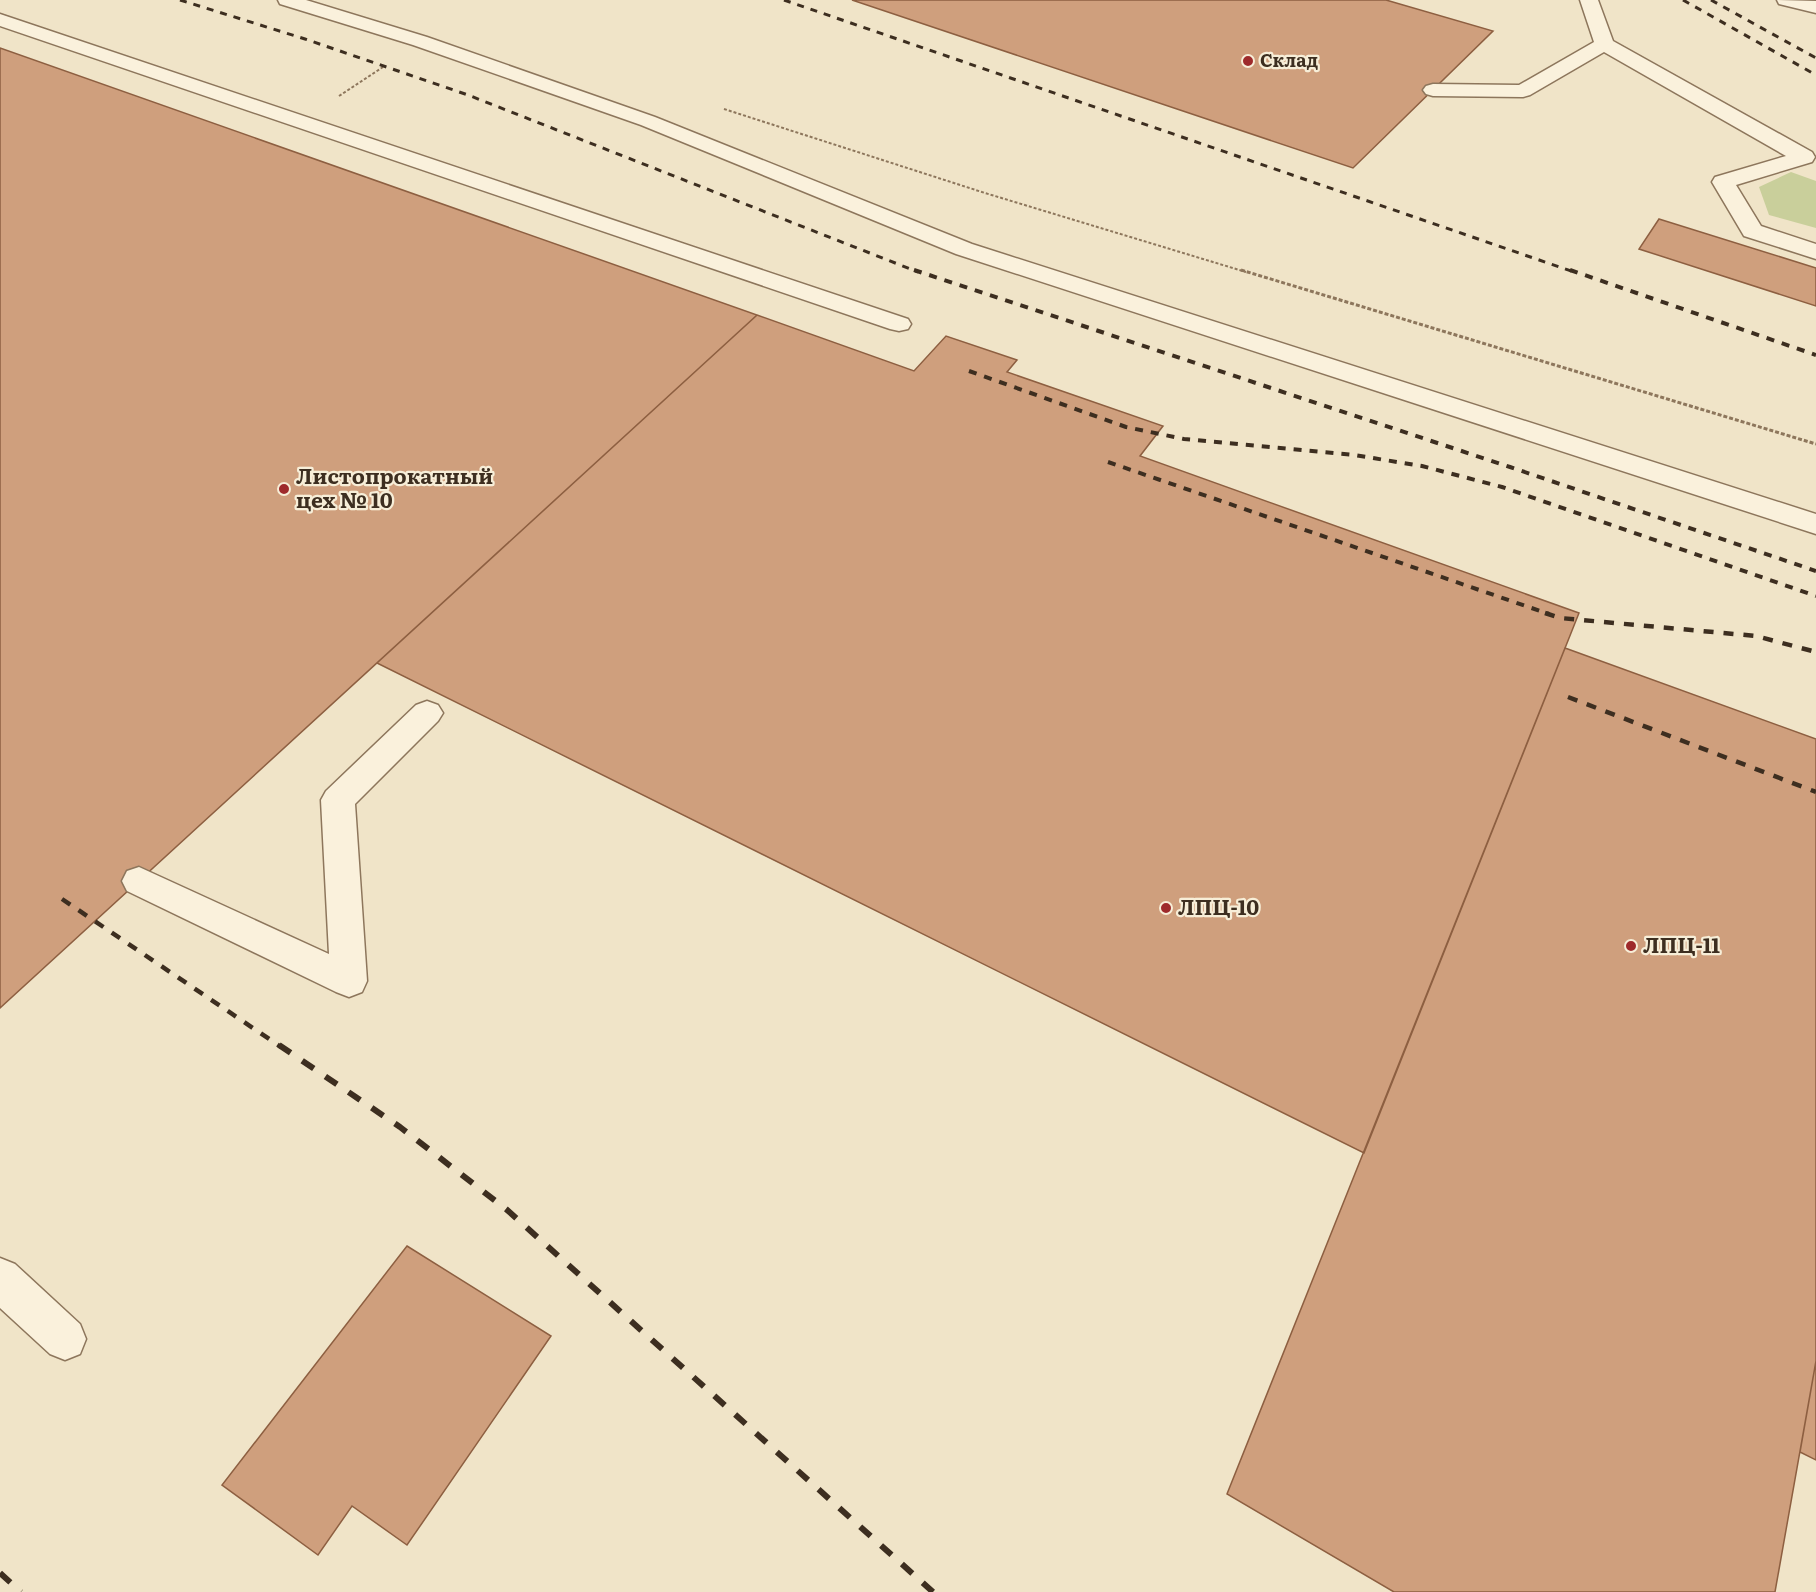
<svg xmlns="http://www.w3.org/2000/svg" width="1816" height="1592" font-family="Literata,serif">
	<rect width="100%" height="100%" fill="#f0e4c8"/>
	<path fill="#c9cf9b" d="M1791,172L1816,181V228L1769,215L1759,187Z"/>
	<path fill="#cf9f7d" stroke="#8d5f41" stroke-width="1.5" d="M852,0H1386L1493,31L1353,168Z
		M0,48L757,315L0,1008Z
		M1659,219L1816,268V306L1639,249Z
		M757,315L914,371L946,336L1017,360L1007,372L1163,426L1140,456L1579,613L1364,1153L377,663Z
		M1565,648L1816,739V1361L1775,1592H1394L1227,1494Z
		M407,1246L551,1336L407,1545L352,1506L318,1555L222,1485Z
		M1816,1361V1460L1800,1452Z"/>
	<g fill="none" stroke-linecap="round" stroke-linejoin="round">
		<g stroke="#8d765c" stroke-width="3">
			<path id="minor" d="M278,0H306L427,37L655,117L972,244L1816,514V534L956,254L641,125L413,45L280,4Z
				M1580,0H1598L1613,41L1812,152L1815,157L1812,162L1736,185L1761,226L1816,244V259L1744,236L1712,182L1715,177L1786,156L1604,52L1530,95L1523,97L1433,96L1426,94L1423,90L1426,86L1433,84L1519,85L1594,42Z
				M1777,0L1816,1V13L1779,4Z
				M0,14L908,319L911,324L908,329L899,331L890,329L0,26Z
				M427,701L438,705L443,713L438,721L355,804L367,981L362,992L349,997L336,992L127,891L122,881L127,871L139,867L329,954L321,800L326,791L416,705Z
				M0,1258L15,1264L80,1324L86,1339L80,1354L65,1360L50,1354L0,1308Z"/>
		</g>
		<path stroke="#8d765c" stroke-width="2" stroke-dasharray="3 2" stroke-linecap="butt" d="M339,96L383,67
			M724,109L985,193L1246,272"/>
		<path stroke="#8d765c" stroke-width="3" stroke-dasharray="4 2" stroke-linecap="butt" d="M1241,270L1816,444"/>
		<use href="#minor" fill="#faf1dc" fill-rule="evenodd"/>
		<path stroke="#3d2e20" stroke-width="3" stroke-dasharray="7 7" stroke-linecap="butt" d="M180,0L305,39L468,95L918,272
			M784,0L1574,272
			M1683,0L1816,75
			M1711,0L1816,58"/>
		<path stroke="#3d2e20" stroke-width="4" stroke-dasharray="8 8" stroke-linecap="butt" d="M914,270L1510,467L1816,571
			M1570,270L1816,355
			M969,371L1126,427L1184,439L1354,455L1422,466L1502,487L1816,596
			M1108,462L1549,614"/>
		<path stroke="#3d2e20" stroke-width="4.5" stroke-dasharray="10 10" stroke-linecap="butt" d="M1545,613L1560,618L1756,636L1816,652
			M1568,697L1816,792
			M62,899L281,1047"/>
		<path stroke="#3d2e20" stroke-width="6" stroke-dasharray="14 14" stroke-linecap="butt" d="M279,1045L400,1127L506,1209L933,1592
			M0,1573L21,1592"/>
	</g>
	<g fill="#9e2a2b" stroke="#f7eed8" stroke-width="2">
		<circle cx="1248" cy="61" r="6"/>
		<circle cx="284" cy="489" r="6"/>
		<circle cx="1166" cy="908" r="6"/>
		<circle cx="1631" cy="946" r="6"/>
	</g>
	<g text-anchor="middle" stroke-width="4.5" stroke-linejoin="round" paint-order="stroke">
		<g font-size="18" font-weight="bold" fill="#3d2e20" stroke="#f7eed8" text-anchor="start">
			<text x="1260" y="67">Склад</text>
		</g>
		<g font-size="21" font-weight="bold" fill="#3d2e20" stroke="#f7eed8" text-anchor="start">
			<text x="296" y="484">Листопрокатный<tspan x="296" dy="24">цех № 10</tspan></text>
			<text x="1178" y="915">ЛПЦ-10</text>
			<text x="1643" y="953">ЛПЦ-11</text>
		</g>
	</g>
</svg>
